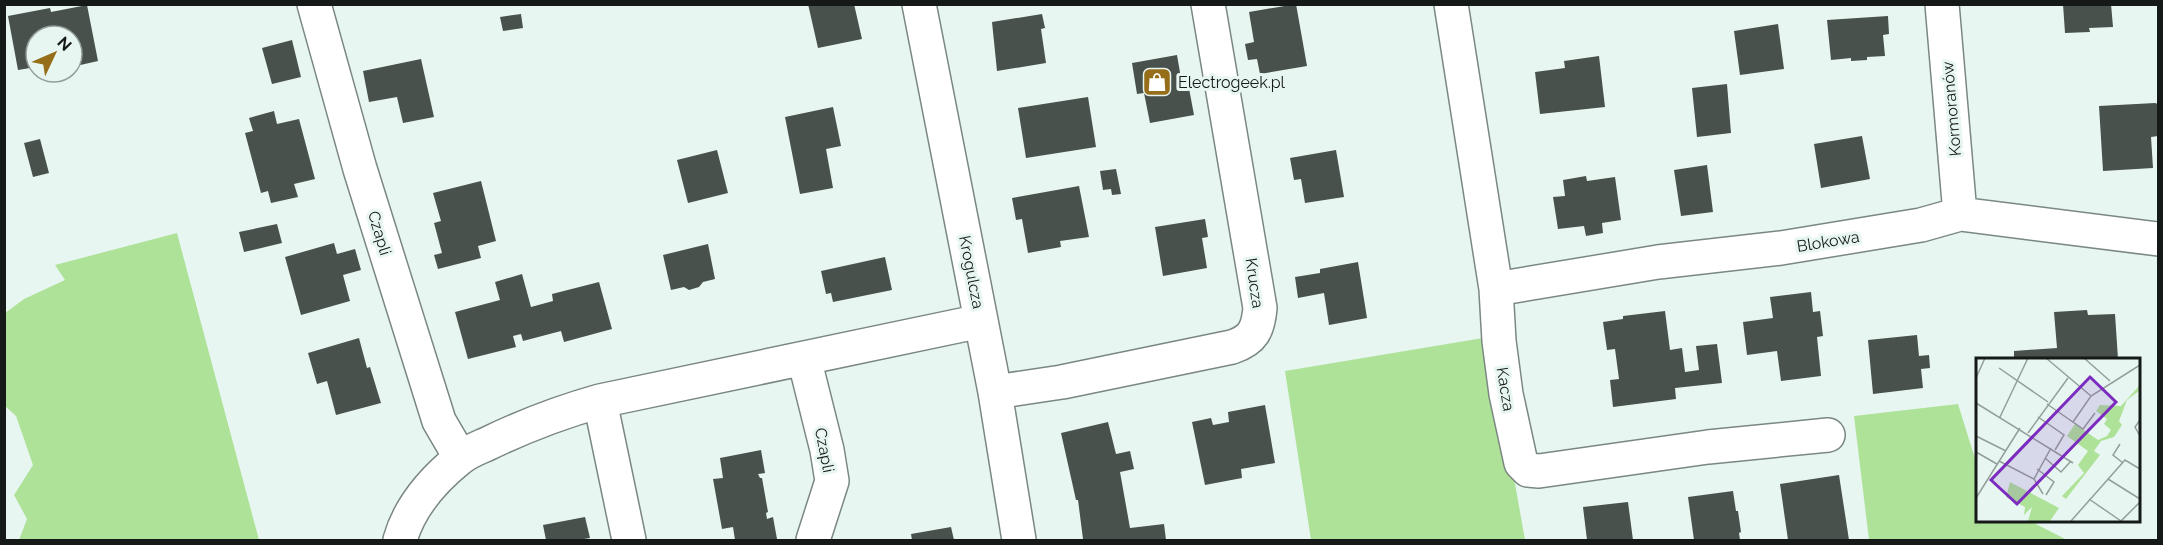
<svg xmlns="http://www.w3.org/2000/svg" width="2163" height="545" font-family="Raleway,sans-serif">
	<rect width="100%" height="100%" fill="#e8f6f2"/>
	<path fill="#afe299" d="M177,233L259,540H19L27,519L14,495L33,465L16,416L5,406V313L24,299L65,280L55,265Z
		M1489,337L1525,540H1311L1285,371Z
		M1958,404L1977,465V520H2028L2067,540H1869L1854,416Z"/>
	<path fill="#48514b" d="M808,4H854L862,39L818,48Z
		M1296,4L1307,66L1260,74L1257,59L1248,60L1245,44L1254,42L1249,12Z
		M2063,4H2111L2113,27L2089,28L2090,32L2065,33Z
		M87,5L98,61L76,66L75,59L72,60V36H36V67L18,70L8,16L50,8L51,12Z
		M521,14L523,28L503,31L500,17Z
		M1042,14L1045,28L1041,29L1046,63L997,71L992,22Z
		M1888,16L1889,34L1883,35L1885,56L1867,57V60L1851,61V58L1831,60L1827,20Z
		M1778,24L1784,69L1740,75L1734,31Z
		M292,40L301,77L272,84L262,48Z
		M1177,55L1182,84L1188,83L1194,115L1150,123L1144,93L1137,94L1132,63Z
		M1599,56L1605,107L1540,114L1535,72L1565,68L1564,61Z
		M421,59L434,117L403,123L397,97L369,102L363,71Z
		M1727,84L1731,133L1697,137L1692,88Z
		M1088,97L1096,147L1026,158L1018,108Z
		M2155,103L2158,104V136L2151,137L2153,168L2103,171L2099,106Z
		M833,107L841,146L826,149L833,188L800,194L785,117Z
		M274,111L277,124L299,119L315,179L294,184L298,197L271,203L268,191L261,193L245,133L253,131L249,118Z
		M1862,136L1870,179L1821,188L1814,144Z
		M40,139L49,173L33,177L24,143Z
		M717,150L728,193L688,203L677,160Z
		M1336,150L1344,197L1305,203L1301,179L1294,180L1290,158Z
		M1707,165L1713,212L1681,216L1674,170Z
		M1116,169L1121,194L1112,195L1111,189L1103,190L1100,171Z
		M1586,176L1587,181L1615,177L1621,220L1602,223L1603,233L1586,236L1584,226L1558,229L1553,197L1565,196L1563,180Z
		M481,181L496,241L478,246L481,258L438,269L434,255L442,253L434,223L441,221L433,193Z
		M1079,186L1089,237L1060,241L1061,247L1028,253L1022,219L1016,220L1012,198Z
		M1205,219L1208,237L1202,238L1207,268L1163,276L1155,227Z
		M277,224L282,243L244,252L239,232Z
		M334,243L337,254L355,249L361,270L343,275L350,301L301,315L285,257Z
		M708,244L715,279L703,282L699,287L689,290L684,287L671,290L663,255Z
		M885,257L892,290L833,302L831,293L826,294L821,271Z
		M1358,262L1367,318L1329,325L1324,293L1298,298L1295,277L1320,273V269Z
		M522,274L531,307L553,301L552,294L599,282L612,329L564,342L561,331L523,341L521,334L513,336L516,347L468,359L455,312L500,300L495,282Z
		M1811,292L1813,312L1820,311L1823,336L1817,337L1821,376L1781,381L1777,351L1747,355L1743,322L1773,318L1770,297Z
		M2087,310L2088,315L2115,314L2118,359H2014V351L2057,348L2054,312Z
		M1665,311L1670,350L1682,348L1685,372L1699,370L1696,346L1717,344L1722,383L1675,388L1676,399L1613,407L1610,380L1619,379L1615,349L1607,350L1603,322L1623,319V316Z
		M1917,335L1919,356L1929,355L1930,368L1921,369L1923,388L1873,394L1868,340Z
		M359,338L367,368L370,367L381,403L336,415L327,381L317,384L308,353Z
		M1265,405L1275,463L1241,469L1242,478L1205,485L1192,422L1211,418L1213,425L1229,422L1228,412Z
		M1108,422L1116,454L1130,451L1134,469L1120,472L1130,528L1164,524L1166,540H1079L1083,539L1078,500H1076L1061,433Z
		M761,450L765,473L758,474L760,478H762L768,512L766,513L767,519L773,517L777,539L774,540H735L733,527L722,529L713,479L723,478L720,458Z
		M1839,475L1849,540H1788L1780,484Z
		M1733,491L1736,511H1738L1741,532L1739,533L1740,540H1694L1688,497Z
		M1628,502L1633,540H1587L1583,507Z
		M585,517L590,538L584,539V540H546L543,525Z
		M951,527L954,540H912L911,534Z"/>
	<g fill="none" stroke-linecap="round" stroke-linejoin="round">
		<g stroke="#7a8783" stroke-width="36">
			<path id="minor" d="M314,4L360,169L439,421L460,457
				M919,4L995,392L1019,540
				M1451,4L1496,289L1499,341L1506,394L1521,463L1528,470L1539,471L1708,447L1828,435
				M1942,4L1960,214
				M1496,289L1658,262L1781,248L1921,225L1960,214L2158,239
				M804,358L827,450L832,481L813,540
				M995,392L1062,382L1232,347C1253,340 1258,330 1260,308L1208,4
				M600,401L629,540
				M400,540C409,508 433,480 459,459C467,452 478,448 487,444C524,426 561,412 600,401L981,321"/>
		</g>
		<use href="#minor" stroke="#fff" stroke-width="33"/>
	</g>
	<defs>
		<g id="shop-square" transform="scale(1.5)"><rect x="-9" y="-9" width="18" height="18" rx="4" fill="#966d18" stroke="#e8f6f2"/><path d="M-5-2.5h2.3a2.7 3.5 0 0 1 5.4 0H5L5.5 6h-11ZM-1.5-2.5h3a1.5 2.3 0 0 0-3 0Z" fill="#fff"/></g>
	</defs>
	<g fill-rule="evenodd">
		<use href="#shop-square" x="1157" y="82"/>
	</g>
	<g text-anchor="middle" stroke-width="6" stroke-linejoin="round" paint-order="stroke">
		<g font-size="16" fill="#151a18" stroke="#e8f6f2" text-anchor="start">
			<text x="1178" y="88">Electrogeek.pl</text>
		</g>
		<g font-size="16" fill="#151a18" stroke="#e8f6f2">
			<text transform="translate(1951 109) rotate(-95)" y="6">Kormoranów</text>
			<text transform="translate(380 233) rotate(73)" y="6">Czapli</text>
			<text transform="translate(1828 241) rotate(-9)" y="6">Blokowa</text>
			<text transform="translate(972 272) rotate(79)" y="6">Krogulcza</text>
			<text transform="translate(1255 283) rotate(82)" y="6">Krucza</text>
			<text transform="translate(1506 389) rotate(81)" y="6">Kacza</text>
			<text transform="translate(825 450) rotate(79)" y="6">Czapli</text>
		</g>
	</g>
	<g transform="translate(1976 358)">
		<rect width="164" height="164" fill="#e8f6f2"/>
		<path d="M163,28V33L151,42L143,63L146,67L138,79L125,83L118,93L124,97L90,141L86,138L108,115L102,107L112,93L91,78L99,66L122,82L131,78L135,72L128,66L131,61L120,53L124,47L145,48ZM34,124L83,150L74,163H52L56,149L48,157L49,149L30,139Z" fill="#afe299"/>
		<path fill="none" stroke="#949e9b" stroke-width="1.5" d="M70,0L115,38M108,0L134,23M23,10L72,44M0,20L9,0M0,45L97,105M71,46L107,71L119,55M24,59L52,0M62,59L88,77L79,92M164,62L159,69L164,78M97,64L115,38L164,7M52,75L92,20M0,78L30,93M144,86L137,97L147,105M0,94L21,106M69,100L85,114L95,103M23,103L58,121M61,111L78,124L70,137M132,121L164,141M67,136L58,121L75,90M0,140L44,70M113,141L145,163M95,163L149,102L164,111M145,163L164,144"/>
		<path fill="#7b2cbf" fill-opacity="0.15" stroke="#7b2cbf" stroke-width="3" d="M114,19L140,44L41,146L15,122Z"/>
		<rect width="164" height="164" fill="none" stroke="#151a18" stroke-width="3"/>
	</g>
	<rect width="2163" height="545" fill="none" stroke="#151a18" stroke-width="12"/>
	<g transform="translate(54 54) rotate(46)"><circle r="28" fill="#e8f6f2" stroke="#949e9b" stroke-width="1.5"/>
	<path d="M0-4.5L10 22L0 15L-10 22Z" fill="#966d18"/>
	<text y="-9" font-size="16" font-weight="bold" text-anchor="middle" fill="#151a18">N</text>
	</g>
</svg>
